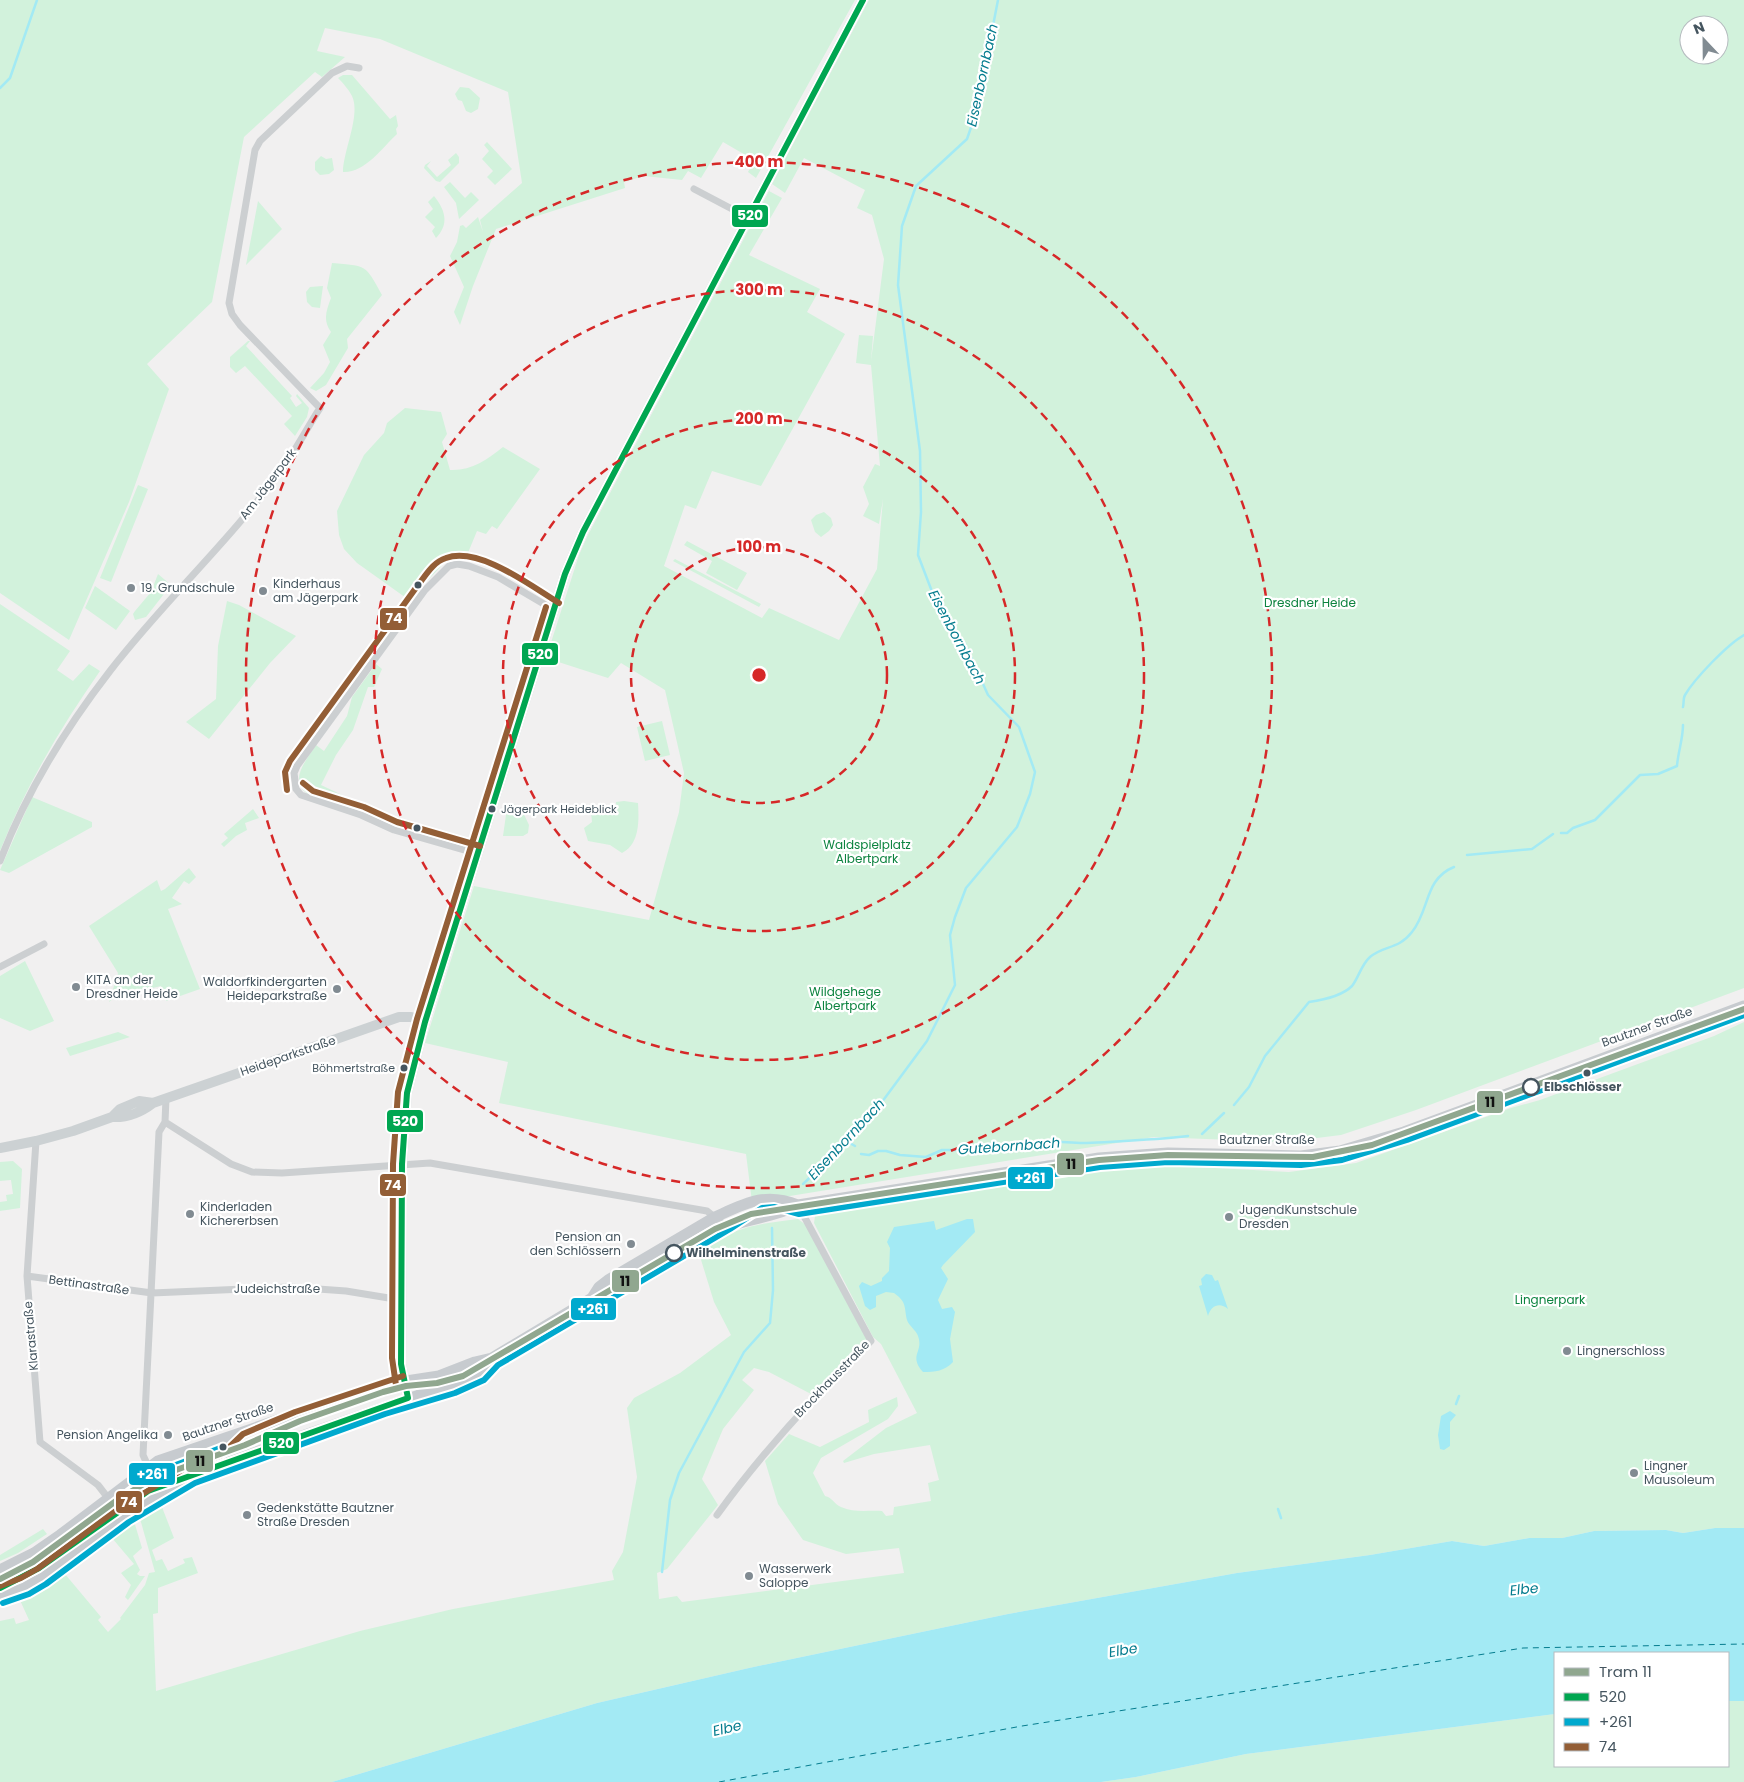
<svg xmlns="http://www.w3.org/2000/svg" width="1744" height="1782" font-family="Poppins,sans-serif">
	<rect width="100%" height="100%" fill="#f1f0f0"/>
	<path fill="#d2f2dc" fill-rule="evenodd" d="M0,0H855L756,178L748,172L754,160L723,142L701,178L688,171L682,180L644,176L624,182L625,188L496,229L473,286L460,325L454,312L464,287L450,256L457,242L460,226L463,225L466,228L478,217L483,232L480,220L522,183L508,92L380,39L325,28L317,51L345,57L322,77L315,72L244,137L212,302L147,364L169,389L129,502L69,640L0,593Z
		M869,0H1744V988L1416,1110L1341,1135L1285,1142L1154,1137L752,1202L746,1154L499,1103L508,1062L425,1043L474,886L649,920L679,812L684,773L665,690L621,663L608,678L546,658L579,555L588,535L769,191L782,198L749,255L820,289L807,312L845,334L761,486L712,471L696,509L685,505L664,566L762,618L769,608L839,640L877,569L883,499L879,524L863,516L869,504L863,487L875,464L880,466L871,365L856,363L859,335L873,336L871,361L884,259L872,215L857,208L865,190L804,158L785,193L772,184ZM1689,25H1719V55H1689Z
		M343,75H352L390,119L396,115L398,126L396,129L397,134C382,148 365,173 343,172C343,151 361,115 352,96C349,90 343,83 338,78Z
		M460,87L469,88L480,98L478,109L471,113L466,111L462,101L458,100L455,94Z
		M487,142L512,169L495,185L487,177L493,171L482,159L489,151L484,145Z
		M456,153L459,157V163L440,182L436,181L424,168L425,165L431,161L427,166L437,177L451,165L448,160Z
		M321,156L326,159L332,158L334,170L329,174L320,175L315,170V162Z
		M450,182L465,198L471,192L479,200L459,219L456,203L444,187Z
		M434,196C446,211 449,224 436,238L432,231L435,227L425,217L433,209L428,202Z
		M258,201L282,229L246,265Z
		M332,263C367,266 365,264 382,295L347,339L348,348L326,385L316,391L310,388L324,373L330,362L323,345L331,332C322,320 327,309 331,298L327,288Z
		M323,286L320,308L312,307L307,302L306,292L310,287Z
		M248,341H250L246,346L292,396L290,398L296,407L302,403L296,396L297,394L309,408L307,417L295,436L284,424L292,416L245,366L236,373L230,367V357Z
		M405,408L441,412L447,434L442,442L450,470C471,471 487,460 503,447L540,469L497,529L492,526L486,534L477,531L465,560L446,561L409,600L357,563L344,549L339,535L337,511L364,455L384,433L387,423Z
		M138,485L148,489L111,582L100,578Z
		M824,512L831,518L833,525L829,531L821,537L815,532L811,520L816,515Z
		M687,541L747,573L737,590L706,573L712,561L684,545Z
		M675,559L761,604L759,607L673,561Z
		M158,574L171,585L146,617L135,620L133,614L135,611L151,592Z
		M95,586L130,611L116,630L85,608Z
		M227,601L239,605L296,636L270,663L209,739L186,722L216,699L218,646Z
		M0,604L70,651L57,670L73,681L89,664L100,671C60,728 26,786 0,851Z
		M376,664L382,669L374,687H368L353,730L336,755L321,785L342,795L338,804C329,801 316,799 308,794C287,781 308,758 316,745L324,751L347,716L352,697Z
		M662,721L670,755L645,761L637,727Z
		M32,797L92,822V827L9,873L0,870Z
		M624,801L638,803C639,820 640,844 622,853L610,845L588,841L584,828L592,822L591,811L607,807L616,813V802Z
		M511,803L521,808L529,825L528,833L523,836H503L507,808Z
		M253,809L259,818L245,823L247,830L236,836L224,847L221,844L228,838L224,834Z
		M189,868L196,877L189,884L184,881L172,898L182,904L168,909L200,989L166,1001L161,986L115,997L109,1002L118,973L89,926L157,880L161,891L165,889Z
		M25,961L54,1021L30,1031L0,1018V976Z
		M1744,1022V1528H1715L1683,1533L1666,1530L1594,1531L1562,1538H1529L1484,1546L1452,1541L1370,1555L1237,1573L1008,1614L749,1668L597,1703L332,1782H0V1621L14,1618L16,1624L29,1620L19,1598L45,1586L92,1549L93,1551L65,1574L101,1617L98,1620L108,1632L121,1619L120,1618L145,1585L149,1573L155,1572L139,1515L160,1502L174,1538L152,1550L156,1561L162,1559L168,1571L185,1563L183,1559L192,1557L198,1573L158,1588V1613L153,1614L156,1691L360,1631L453,1609L614,1580L612,1571L623,1552L637,1477L627,1408L634,1398L680,1373L731,1335L714,1302L698,1250C736,1227 755,1224 798,1219L806,1225L867,1340L811,1394L769,1372L754,1368L742,1380L754,1390L723,1429L702,1479L718,1505L667,1569L657,1573L659,1599L677,1596L682,1602L904,1573L899,1548L846,1554L803,1540L778,1504L765,1461L789,1434L820,1447L869,1422L868,1410L897,1397L898,1406L888,1419L821,1458L813,1473L825,1496C832,1497 834,1504 841,1507C854,1513 868,1510 882,1511L886,1516L893,1515L894,1507L931,1501L928,1483L939,1480L930,1445L874,1454L844,1463L843,1461L886,1428L917,1413L881,1344L873,1337L814,1223L815,1216L1116,1168L1159,1165L1289,1172L1356,1163L1511,1108L1540,1100L1714,1036Z
		M118,1032L130,1037L70,1056L66,1048Z
		M13,1161L22,1169L20,1208L0,1211V1202L7,1201L6,1195L13,1194L11,1180L0,1181V1162Z
		M132,1520L134,1521L142,1548L133,1556L140,1570L137,1574L140,1576H145L128,1600L125,1597L131,1585L121,1573L134,1564L112,1538L100,1546L98,1544Z
		M43,1529L47,1534L18,1553L0,1561V1555Z
		M1728,1701H1744V1782H1101L1136,1777L1246,1754L1555,1714V1766H1728Z"/>
	<path fill="#a3eaf4" d="M967,1219H973L975,1232L943,1265L941,1268L948,1279L938,1300L942,1309L952,1307L955,1312L950,1339L953,1362C945,1371 935,1372 923,1372C908,1355 924,1352 918,1336C916,1330 909,1326 907,1320C904,1307 907,1302 894,1293L886,1292L876,1296V1307L870,1310L865,1306L859,1286L862,1282L871,1286L882,1281V1278L889,1271L890,1248L887,1242L894,1227L934,1221L936,1230Z
		M1206,1274L1212,1275L1215,1281L1218,1280L1228,1309C1220,1302 1211,1305 1208,1316L1199,1286L1202,1285L1201,1279Z
		M1450,1411L1456,1415L1450,1422V1446L1444,1450L1440,1449L1438,1435L1441,1416Z
		M1715,1528H1744V1701H1728V1653H1555V1714L1246,1754L1136,1777L1101,1782H332L597,1703L749,1668L1008,1614L1237,1573L1370,1555L1452,1541L1484,1546L1529,1538H1562L1594,1531L1666,1530L1683,1533Z"/>
	<g fill="none" stroke-linecap="round" stroke-linejoin="round">
		<path stroke="#a3eaf4" stroke-width="2.5" d="M0,88L10,78L37,0
			M1683,707C1684,703 1683,698 1685,695C1695,678 1728,644 1744,635
			M1561,833H1567L1573,828L1595,820L1640,775L1658,774L1677,766C1678,752 1683,739 1683,725
			M1467,855L1532,849L1553,834
			M1234,1105L1249,1087L1265,1056L1309,1002C1323,1000 1342,996 1352,986C1359,977 1361,965 1370,957C1384,945 1398,950 1412,932C1430,910 1424,879 1454,867
			M1202,1134L1224,1113
			M848,1142L855,1146
			M861,1154L869,1155L878,1151H886L900,1155L926,1157L942,1150H984L1013,1143L1022,1147C1041,1137 1067,1144 1087,1143C1121,1141 1155,1140 1188,1136
			M803,1184L848,1142L876,1110L927,1041L955,985L950,935L955,917L966,888L1017,827L1030,794L1035,772L1019,727L988,695L965,644L936,602L918,555L921,512L920,451L898,285L902,226L916,186L967,139L976,113L998,0
			M1456,1404L1459,1396
			M1278,1509L1281,1518
			M662,1572L670,1500L679,1473L744,1352L770,1323L773,1290L772,1228"/>
		<path stroke="#047c8e" stroke-width="1" stroke-dasharray="6 5" stroke-linecap="butt" d="M719,1782L1022,1726L1523,1648L1744,1644"/>
		<path stroke="#cccfd1" stroke-width="7" d="M694,189L749,218
			M478,854L394,830L361,815L301,795L296,789L294,773L297,766L425,590L449,566L457,564L469,566L498,577L554,610
			M0,861C26,793 65,729 110,671C164,601 230,541 282,469C296,450 307,428 320,408L240,325L232,314L229,303L255,150L260,141L332,73L347,66L359,68
			M0,967L44,944
			M165,1122L231,1164L252,1172L282,1173L430,1163L707,1211L727,1227
			M36,1141L27,1276L40,1442L98,1485L108,1498
			M27,1276L152,1293L290,1287L346,1291L401,1300
			M148,1466L143,1455L159,1132L165,1122L166,1098
			M717,1515C763,1451 815,1395 871,1341L798,1205"/>
		<path stroke="#ccd1d3" stroke-width="10" d="M112,1117C128,1118 140,1113 153,1103L399,1017H411L425,1022
			M0,1148L36,1141L73,1131L112,1117L120,1109L139,1101L153,1103
			M408,1398L401,1364L402,1164L407,1093L425,1022L565,574L583,532L863,0"/>
		<path stroke="#c7cbcf" stroke-width="11" d="M592,1298L599,1287L608,1280L715,1217C746,1203 765,1192 798,1205
			M0,1570L34,1553L60,1535L158,1461L380,1385L439,1376L475,1362L492,1358
			M8,1585C62,1560 101,1511 156,1487
			M0,1595L25,1586L42,1576L124,1515L191,1475L465,1379L480,1372L492,1358L592,1298C627,1294 696,1247 727,1227C751,1218 776,1217 798,1205L1099,1158L1168,1153L1301,1156L1340,1151L1404,1132L1744,1006"/>
		<g stroke="#fff" stroke-width="10">
			<path id="bus-1" d="M0,1588L39,1568L148,1491L408,1398L401,1364L402,1164L407,1093L425,1022L565,574L583,532L863,0"/>
		</g>
		<g stroke="#fff" stroke-width="10">
			<path id="bus-2" d="M92,1521L152,1474L223,1447
				M3,1603L29,1594L46,1584L129,1522L195,1483L385,1414L455,1393L484,1380L498,1365L730,1229L762,1208L774,1207L799,1214L1100,1167L1168,1162L1301,1165L1342,1160L1407,1140L1744,1015"/>
		</g>
		<g stroke="#fff" stroke-width="10">
			<path id="bus-3" d="M303,783L313,791L364,807L397,822L480,846
				M287,790L285,772L290,761L418,585C426,575 433,562 446,558C479,546 531,586 559,603
				M396,1385L392,1358L393,1164L398,1092L417,1019L546,607
				M0,1586L21,1578L37,1569L119,1508L187,1467L220,1456L243,1434L295,1412L403,1376"/>
		</g>
		<use href="#bus-1" stroke="#00a651" stroke-width="6"/>
		<use href="#bus-2" stroke="#00a9ce" stroke-width="6"/>
		<use href="#bus-3" stroke="#935e36" stroke-width="6"/>
		<g stroke="#fff" stroke-width="10">
			<path id="tram-1" d="M0,1579L33,1562L120,1498L154,1478L245,1445L300,1421L383,1392L406,1386L437,1383L463,1376L715,1229L751,1214L1099,1160L1168,1155L1313,1157L1372,1145L1744,1009"/>
		</g>
		<use href="#tram-1" stroke="#90a78f" stroke-width="6"/>
	</g>
	<g fill="none" stroke="#d62828" stroke-width="2.5" stroke-dasharray="9 6">
		<circle cx="759" cy="675" r="128"/>
		<circle cx="759" cy="675" r="256"/>
		<circle cx="759" cy="675" r="385"/>
		<circle cx="759" cy="675" r="513"/>
	</g>
	<g fill="#45555f" stroke="#fff" stroke-width="2">
		<circle cx="418" cy="585" r="4.5"/>
		<circle cx="492" cy="809" r="4.5"/>
		<circle cx="417" cy="828" r="4.5"/>
		<circle cx="404" cy="1068" r="4.5"/>
		<circle cx="1587" cy="1073" r="4.5"/>
		<circle cx="223" cy="1447" r="4.5"/>
	</g>
	<g fill="#818b92" stroke="#fff" stroke-width="2">
		<circle cx="131" cy="588" r="5"/>
		<circle cx="263" cy="591" r="5"/>
		<circle cx="76" cy="987" r="5"/>
		<circle cx="337" cy="989" r="5"/>
		<circle cx="190" cy="1214" r="5"/>
		<circle cx="1229" cy="1217" r="5"/>
		<circle cx="631" cy="1244" r="5"/>
		<circle cx="1567" cy="1351" r="5"/>
		<circle cx="168" cy="1435" r="5"/>
		<circle cx="1634" cy="1473" r="5"/>
		<circle cx="247" cy="1515" r="5"/>
		<circle cx="749" cy="1576" r="5"/>
	</g>
	<g fill="#fff" stroke="#45555f" stroke-width="2.5">
		<circle cx="1531" cy="1087" r="8"/>
		<circle cx="674" cy="1253" r="8"/>
	</g>
	<g text-anchor="middle" stroke-width="4.5" stroke-linejoin="round" paint-order="stroke">
		<g font-size="11" fill="#45555f" stroke="#fff" text-anchor="start">
			<text x="501" y="813">Jägerpark Heideblick</text>
			<text x="395" y="1072" text-anchor="end">Böhmertstraße</text>
		</g>
		<g font-size="12" fill="#45555f" stroke="#fff">
			<text transform="translate(268 484) rotate(-53)" y="4">Am Jägerpark</text>
			<text transform="translate(1647 1027) rotate(-20)" y="4">Bautzner Straße</text>
			<text transform="translate(288 1056) rotate(-19)" y="4">Heideparkstraße</text>
			<text x="1267" y="1144">Bautzner Straße</text>
			<text transform="translate(89 1285) rotate(8)" y="4">Bettinastraße</text>
			<text x="277" y="1293">Judeichstraße</text>
			<text transform="translate(31 1336) rotate(-95)" y="4">Klarastraße</text>
			<text transform="translate(832 1379) rotate(-46)" y="4">Brockhausstraße</text>
			<text transform="translate(228 1422) rotate(-19)" y="4">Bautzner Straße</text>
		</g>
		<g font-size="12" fill="#45555f" stroke="#fff" text-anchor="start">
			<text x="273" y="588">Kinderhaus<tspan x="273" dy="14">am Jägerpark</tspan></text>
			<text x="141" y="592">19. Grundschule</text>
			<text x="86" y="984">KITA an der<tspan x="86" dy="14">Dresdner Heide</tspan></text>
			<text x="327" y="986" text-anchor="end">Waldorfkindergarten<tspan x="327" dy="14">Heideparkstraße</tspan></text>
			<text x="200" y="1211">Kinderladen<tspan x="200" dy="14">Kichererbsen</tspan></text>
			<text x="1239" y="1214">JugendKunstschule<tspan x="1239" dy="14">Dresden</tspan></text>
			<text x="621" y="1241" text-anchor="end">Pension an<tspan x="621" dy="14">den Schlössern</tspan></text>
			<text x="1577" y="1355">Lingnerschloss</text>
			<text x="158" y="1439" text-anchor="end">Pension Angelika</text>
			<text x="1644" y="1470">Lingner<tspan x="1644" dy="14">Mausoleum</tspan></text>
			<text x="257" y="1512">Gedenkstätte Bautzner<tspan x="257" dy="14">Straße Dresden</tspan></text>
			<text x="759" y="1573">Wasserwerk<tspan x="759" dy="14">Saloppe</tspan></text>
		</g>
		<g font-size="12" fill="#0c833f" stroke="#fff">
			<text x="1310" y="607">Dresdner Heide</text>
			<text x="867" y="849">Waldspielplatz<tspan x="867" dy="14">Albertpark</tspan></text>
			<text x="845" y="996">Wildgehege<tspan x="845" dy="14">Albertpark</tspan></text>
			<text x="1550" y="1304">Lingnerpark</text>
		</g>
		<g font-size="12" font-weight="bold" fill="#45555f" stroke="#fff" text-anchor="start">
			<text x="1544" y="1091">Elbschlösser</text>
			<text x="686" y="1257">Wilhelminenstraße</text>
		</g>
		<g font-size="14" font-style="italic" fill="#047c8e" stroke="#fff">
			<text transform="translate(982 75) rotate(-78)" y="5">Eisenbornbach</text>
			<text transform="translate(957 637) rotate(62)" y="5">Eisenbornbach</text>
			<text transform="translate(846 1139) rotate(-47)" y="5">Eisenbornbach</text>
			<text transform="translate(1009 1146) rotate(-4)" y="5">Gutebornbach</text>
			<text transform="translate(1524 1589) rotate(-6)" y="5">Elbe</text>
			<text transform="translate(1123 1650) rotate(-9)" y="5">Elbe</text>
			<text transform="translate(727 1728) rotate(-13)" y="5">Elbe</text>
		</g>
	</g>
	<circle cx="759" cy="675" r="8" fill="#d62828" stroke="#fff" stroke-width="2.5"/>
	<g font-size="15" text-anchor="middle" font-weight="bold" fill="#d62828" stroke="#fff" stroke-width="4.5" stroke-linejoin="round" paint-order="stroke">
		<text x="759" y="167">400 m</text>
		<text x="759" y="295">300 m</text>
		<text x="759" y="424">200 m</text>
		<text x="759" y="552">100 m</text>
	</g>
	<g stroke="#fff" stroke-width="2">
		<rect x="731" y="204" width="38" height="24" rx="5" fill="#00a651"/>
		<rect x="379" y="607" width="29" height="24" rx="5" fill="#935e36"/>
		<rect x="521" y="642" width="38" height="24" rx="5" fill="#00a651"/>
		<rect x="1476" y="1090" width="28" height="24" rx="5" fill="#90a78f"/>
		<rect x="386" y="1109" width="38" height="24" rx="5" fill="#00a651"/>
		<rect x="1056" y="1152" width="29" height="24" rx="5" fill="#90a78f"/>
		<rect x="1007" y="1166" width="47" height="24" rx="5" fill="#00a9ce"/>
		<rect x="379" y="1173" width="28" height="24" rx="5" fill="#935e36"/>
		<rect x="611" y="1269" width="29" height="24" rx="5" fill="#90a78f"/>
		<rect x="570" y="1297" width="47" height="24" rx="5" fill="#00a9ce"/>
		<rect x="262" y="1431" width="38" height="24" rx="5" fill="#00a651"/>
		<rect x="185" y="1449" width="29" height="24" rx="5" fill="#90a78f"/>
		<rect x="128" y="1462" width="48" height="24" rx="5" fill="#00a9ce"/>
		<rect x="115" y="1490" width="28" height="24" rx="5" fill="#935e36"/>
	</g>
	<g font-size="14" text-anchor="middle" font-weight="bold" fill="#fff">
		<text x="750" y="220">520</text>
		<text x="394" y="623">74</text>
		<text x="540" y="659">520</text>
		<text x="405" y="1126">520</text>
		<text x="1030" y="1183">+261</text>
		<text x="393" y="1190">74</text>
		<text x="593" y="1314">+261</text>
		<text x="281" y="1448">520</text>
		<text x="152" y="1479">+261</text>
		<text x="129" y="1507">74</text>
	</g>
	<g font-size="14" text-anchor="middle" font-weight="bold" fill="#111">
		<text x="1490" y="1107">11</text>
		<text x="1071" y="1169">11</text>
		<text x="625" y="1286">11</text>
		<text x="200" y="1466">11</text>
	</g>
	<rect x="1554" y="1652" width="175" height="115" fill="#ffffff" stroke="#b5bbbf"/>
	<rect x="1564" y="1668" width="25" height="8" fill="#90a78f" stroke="#b5bbbf"/>
	<text x="1599" y="1677" font-size="15" fill="#45555f">Tram 11</text>
	<rect x="1564" y="1693" width="25" height="8" fill="#00a651" stroke="#b5bbbf"/>
	<text x="1599" y="1702" font-size="15" fill="#45555f">520</text>
	<rect x="1564" y="1718" width="25" height="8" fill="#00a9ce" stroke="#b5bbbf"/>
	<text x="1599" y="1727" font-size="15" fill="#45555f">+261</text>
	<rect x="1564" y="1743" width="25" height="8" fill="#935e36" stroke="#b5bbbf"/>
	<text x="1599" y="1752" font-size="15" fill="#45555f">74</text>
	<g transform="translate(1704 40) rotate(338)"><circle r="24" fill="#ffffff" stroke="#b5bbbf"/>
	<path d="M0-4L9 19L0 12L-9 19Z" fill="#818b92"/>
	<text y="-8" font-size="14" font-weight="bold" text-anchor="middle" fill="#45555f">N</text>
	</g>
</svg>
